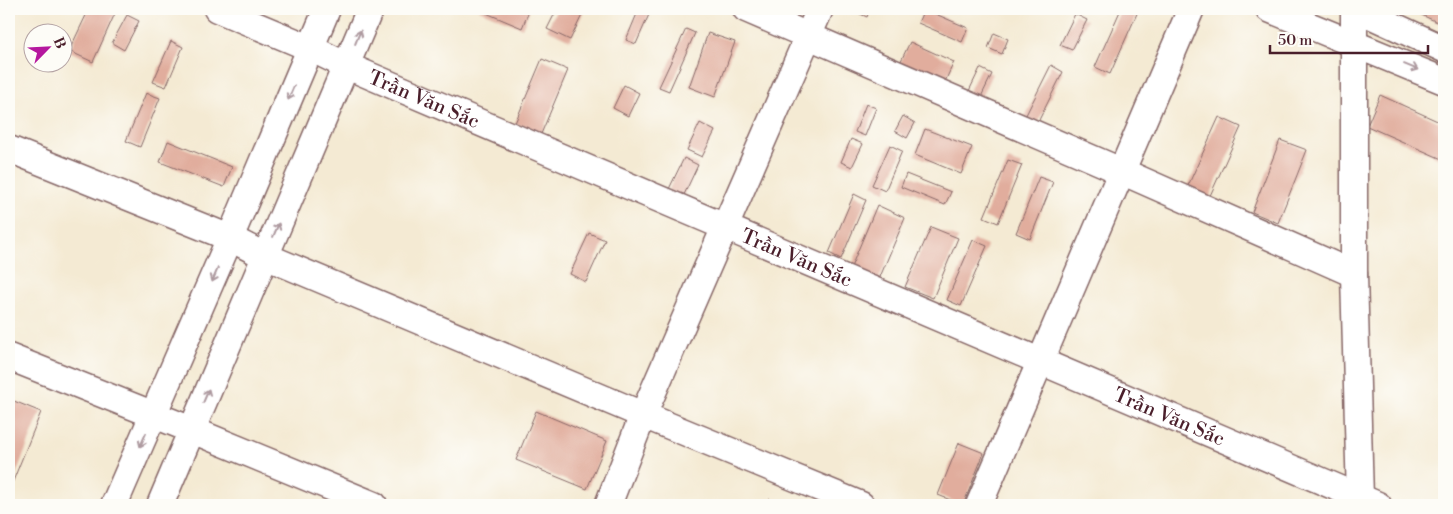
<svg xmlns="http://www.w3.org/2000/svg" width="1453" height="514" font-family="'Libre Bodoni',serif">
	<rect width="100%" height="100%" fill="#fdfcf7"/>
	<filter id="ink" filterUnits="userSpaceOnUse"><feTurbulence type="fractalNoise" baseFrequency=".02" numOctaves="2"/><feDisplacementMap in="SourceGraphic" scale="10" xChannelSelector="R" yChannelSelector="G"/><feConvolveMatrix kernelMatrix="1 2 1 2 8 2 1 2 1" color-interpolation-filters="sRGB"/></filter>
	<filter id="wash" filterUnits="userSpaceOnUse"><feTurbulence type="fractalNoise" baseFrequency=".0096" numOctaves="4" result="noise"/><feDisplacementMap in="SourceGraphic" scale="20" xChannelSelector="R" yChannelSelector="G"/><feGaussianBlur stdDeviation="1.12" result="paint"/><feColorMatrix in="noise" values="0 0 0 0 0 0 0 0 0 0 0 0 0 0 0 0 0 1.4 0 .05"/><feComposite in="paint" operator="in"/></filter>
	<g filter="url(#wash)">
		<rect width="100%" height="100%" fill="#f4ead3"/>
		<g id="blocks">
			<path fill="#e1ad9d" d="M89,9H117L93,62L69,51Z
				M480,9H530L522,28L479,10Z
				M557,9H585L570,40L547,29Z
				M639,9L651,10L636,44L626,40Z
				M849,9H870L867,17Z
				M924,9L968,28L962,42L918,23Z
				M1121,9H1139L1110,74L1095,67Z
				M1408,9H1444V25Z
				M1075,14L1087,20L1072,50L1060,45Z
				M127,15L139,21L124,50L112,43Z
				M686,29L695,33L669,91L659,87Z
				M708,33L735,42L715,97L689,87Z
				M994,33L1008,39L1002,54L988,48Z
				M171,41L183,47L166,87L153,82Z
				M910,42L954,62L942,88L898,67Z
				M542,59L568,70L541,134L515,123Z
				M1051,65L1063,72L1037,124L1025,117Z
				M980,68L992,74L980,99L968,93Z
				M624,85L639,93L628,116L613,108Z
				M146,93L160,98L140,147L126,141Z
				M1380,95L1444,124V160L1367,126Z
				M866,104L876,108L865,136L855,132Z
				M903,116L915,123L907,138L895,131Z
				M1219,117L1241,127L1209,198L1187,188Z
				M700,123L715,131L702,157L687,150Z
				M925,129L972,147L961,174L915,155Z
				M851,139L863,144L852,167L841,162Z
				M1280,140L1307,150L1278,223L1252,212Z
				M168,141L232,167L224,187L160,162Z
				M890,145L902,151L885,191L872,185Z
				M684,158L698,165L682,199L668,191Z
				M1008,160L1022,165L998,223L984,217Z
				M906,174L951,192L945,205L901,187Z
				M1039,177L1053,182L1030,239L1016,233Z
				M854,194L866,200L841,259L829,253Z
				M877,205L905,218L877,284L849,272Z
				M931,227L958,238L933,298L905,287Z
				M589,233L605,240L586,282L570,274Z
				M973,240L987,246L961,306L947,300Z
				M9,399L41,412L9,491Z
				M536,411L607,441L587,489L516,460Z
				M959,443L984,453L963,505L938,495Z
				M769,499L784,505H766Z"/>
		</g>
	</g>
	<g filter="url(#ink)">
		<use href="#blocks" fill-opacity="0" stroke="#866666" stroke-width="1"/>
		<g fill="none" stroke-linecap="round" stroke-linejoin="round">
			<g stroke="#866666" stroke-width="29">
				<g id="minor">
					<path id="s1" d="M217,9L310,48L347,66L1378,505"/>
					<path d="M746,9L1121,171L1354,274"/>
					<path d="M1269,9L1444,81"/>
					<path d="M1354,9V274L1360,499L1358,505"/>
					<path d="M1357,9L1444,49"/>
					<path d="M9,149L230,238L265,256L643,415L861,505"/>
					<path d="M9,357L192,430L374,505"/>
					<path d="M114,505L230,238L327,9"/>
					<path d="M160,505L370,9"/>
					<path d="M608,505L643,415L820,9"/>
					<path d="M979,505L1191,9"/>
				</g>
			</g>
			<use href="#minor" stroke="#fff" stroke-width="26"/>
		</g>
		<defs><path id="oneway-shaft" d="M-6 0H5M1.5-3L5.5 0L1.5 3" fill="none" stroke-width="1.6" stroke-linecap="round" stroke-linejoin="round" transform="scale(1.25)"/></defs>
		<g stroke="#ae9aa0">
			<use href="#oneway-shaft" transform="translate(358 37) rotate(-68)"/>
			<use href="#oneway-shaft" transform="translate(1411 67) rotate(22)"/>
			<use href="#oneway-shaft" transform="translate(291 93) rotate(113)"/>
			<use href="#oneway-shaft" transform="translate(276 230) rotate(-67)"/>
			<use href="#oneway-shaft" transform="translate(215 275) rotate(113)"/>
			<use href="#oneway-shaft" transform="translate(206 396) rotate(-67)"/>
			<use href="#oneway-shaft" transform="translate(143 440) rotate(114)"/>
		</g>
	</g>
	<g text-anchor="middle" stroke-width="4.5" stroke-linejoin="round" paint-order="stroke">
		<g font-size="20" fill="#4a1f2b" stroke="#fdfcf7">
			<text dy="7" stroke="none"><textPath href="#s1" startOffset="226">Trần Văn Sắc</textPath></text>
			<text dy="7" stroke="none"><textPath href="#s1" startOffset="631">Trần Văn Sắc</textPath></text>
			<text dy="7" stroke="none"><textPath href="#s1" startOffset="1036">Trần Văn Sắc</textPath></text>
		</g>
	</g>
	<rect width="1453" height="514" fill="none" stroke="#fdfcf7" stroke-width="30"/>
	<g transform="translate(48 48) rotate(66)"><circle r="24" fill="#fdfcf7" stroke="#b5a4a5"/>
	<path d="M0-4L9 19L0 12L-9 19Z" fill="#b5179e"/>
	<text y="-8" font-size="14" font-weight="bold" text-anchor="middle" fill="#4a1f2b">B</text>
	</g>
	<path d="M1270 45v8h158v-8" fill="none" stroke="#4a1f2b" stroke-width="2.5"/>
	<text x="1278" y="45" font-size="15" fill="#4a1f2b" stroke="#fdfcf7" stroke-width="4" paint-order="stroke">50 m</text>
</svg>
